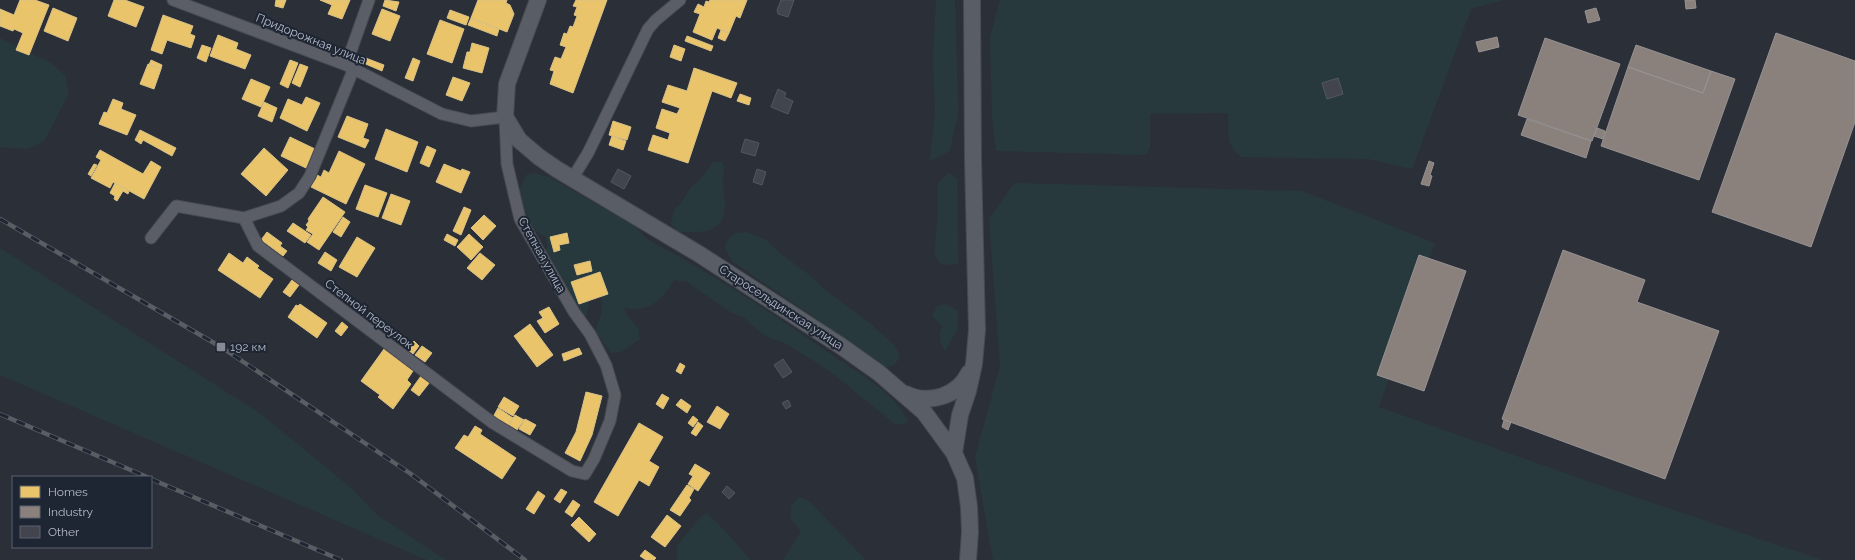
<svg xmlns="http://www.w3.org/2000/svg" width="1855" height="560" font-family="Raleway,sans-serif">
	<rect width="100%" height="100%" fill="#2b2f38"/>
	<path fill="#28393e" d="M936,0H955L958,112L950,151L930,161L935,111L933,58Z
		M1000,0H1503L1471,9L1412,169L1368,159L1241,157C1224,144 1230,132 1228,113L1150,114V148L1146,155L996,151L992,116L990,38Z
		M0,38L51,63L65,75L69,94L44,141L28,149L0,147Z
		M713,162H722C726,170 722,177 723,186C729,229 718,233 678,232L671,224L675,208L681,203L691,187L699,181Z
		M534,173L549,177L633,225L647,239C711,273 772,313 832,355C858,373 894,391 908,422L896,425L828,370L785,343L765,336L743,317L732,313L687,282L674,280C661,301 650,312 624,308L627,315L638,328L640,339L621,352L611,353L595,331L602,312L601,294L590,295L589,306L585,319L543,255L548,245L545,236L529,228L530,223L525,212L515,208L519,192L526,175Z
		M949,173L957,179L958,264L942,265L934,254L938,212V183Z
		M1014,183L1302,191L1435,243L1379,407L1593,483L1822,560H993L975,457L1000,366L989,219Z
		M746,232L765,239L781,254L807,273L824,289L872,325L893,344L899,353L898,360L894,365L888,367L878,364L856,346L732,261L725,248C728,235 734,233 746,232Z
		M0,248L261,414L351,488L377,515L446,560H427L0,375Z
		M947,304L958,311L957,330L945,351C939,341 938,337 942,326L932,316L937,306Z
		M799,497L809,501L866,560H783L801,531L791,519V506Z
		M706,513C724,527 736,545 751,560H678L677,558V546L698,520Z"/>
	<path fill="#e9c46a" stroke="#d9c186" d="M20,0H35L49,5L29,55L16,50L23,33L14,29L13,31L0,26V9L14,15Z
		M114,0H125L144,7L136,27L108,16Z
		M276,0H286L283,8L275,6Z
		M320,0H350L342,19L328,14L332,5Z
		M385,0L399,2L396,11L383,6Z
		M478,0H507L506,3L510,5L514,14L507,32L471,18Z
		M576,0H607L573,93L550,84L554,71L550,70L555,57L561,59L566,47L560,45L564,33L567,34L570,26L573,27L577,16L574,15L577,7L573,6Z
		M710,0H747L740,18L736,16L729,33L717,28L712,40L693,32L700,14L694,12L698,4L704,7L706,1L709,2Z
		M53,8L77,18L68,41L44,31Z
		M382,9L400,16L390,41L372,34Z
		M450,10L469,17L466,25L447,18Z
		M163,15L193,26L190,34L195,36L191,48L167,40L162,54L151,50Z
		M471,18L499,29L497,36L468,25Z
		M440,20L464,29L452,63L427,54Z
		M721,30L729,33L725,41L718,38Z
		M218,35L238,43L236,49L251,55L245,69L210,56Z
		M687,36L713,46L711,51L685,41Z
		M472,43L489,48L482,73L463,68L467,52H470Z
		M202,45L211,48L206,62L197,58Z
		M674,45L685,49L681,61L670,57Z
		M363,57L384,65L382,71L361,62Z
		M413,58L420,61L413,81L405,78Z
		M151,60L162,65L161,69L149,65Z
		M290,60L298,63L288,88L280,84Z
		M148,64L161,69L154,89L140,84Z
		M300,64L308,67L300,87L292,83Z
		M694,68L737,83L731,98L712,91L688,163L648,150L653,135L668,140L670,133L656,128L662,109L677,114L680,108L662,102L668,85L687,91Z
		M453,77L470,83L462,101L446,95Z
		M251,79L270,87L261,107L242,99Z
		M740,94L751,98L749,105L737,101Z
		M306,97L320,103L307,131L280,118L288,99L302,105Z
		M113,99L123,103L121,109L136,115L127,135L99,124L104,112L107,113Z
		M264,102L277,108L272,122L258,116Z
		M347,116L368,124L363,138L369,140L365,148L338,137Z
		M613,121L631,127L627,140L609,135Z
		M386,129L418,142L407,172L375,159Z
		M140,130L176,148L172,156L143,140L141,144L135,140Z
		M612,136L626,141L623,150L609,145Z
		M290,137L315,149L306,168L281,156Z
		M427,146L436,150L429,167L420,163Z
		M264,148L288,170L266,196L241,174Z
		M100,150L143,174L151,161L161,167L144,199L113,182L110,188L91,178L101,160L96,157Z
		M339,151L365,164L346,204L311,187L317,175L321,177L324,170L329,173Z
		M94,164L97,165L91,176L88,174Z
		M444,164L461,171L462,169L470,172L461,193L436,182Z
		M115,183L129,191L128,194L123,191L117,201L114,199L115,196L110,193Z
		M365,185L387,193L378,217L356,209Z
		M391,194L410,201L401,225L382,218Z
		M323,197L345,212L319,250L307,242L313,234L306,230L308,227L306,225L309,221L308,219Z
		M464,207L471,210L461,235L453,231Z
		M484,215L496,226L483,240L471,228Z
		M343,217L350,222L341,237L333,232Z
		M293,223L311,235L305,243L287,231Z
		M267,232L282,243L280,246L287,251L283,256L261,240Z
		M567,233L569,243L559,245L560,250L554,252L550,237Z
		M447,234L458,240L455,246L444,240Z
		M469,234L483,247L471,260L457,247Z
		M357,237L375,248L357,277L339,267Z
		M325,252L337,260L331,271L318,263Z
		M229,253L243,263L247,257L259,266L257,268L273,279L260,298L218,270Z
		M480,253L495,265L482,280L467,268Z
		M590,261L592,271L577,275L574,265Z
		M600,272L608,294L579,304L571,282Z
		M292,280L299,285L290,297L283,292Z
		M300,304L327,323L317,338L288,317L296,305L298,306Z
		M549,307L559,324L545,333L537,321L543,318L539,312Z
		M342,322L348,327L341,336L335,331Z
		M530,324L553,355L537,367L514,336Z
		M414,341L419,346L413,354L407,349Z
		M422,346L432,353L425,362L415,355Z
		M579,348L582,354L564,361L562,354Z
		M384,349L413,371L407,380L411,384L393,409L378,397L380,395L361,381Z
		M680,363L685,366L681,374L676,371Z
		M421,376L430,382L419,396L411,390Z
		M586,392L602,396L592,435L580,461L565,453L576,432Z
		M662,394L669,398L663,409L656,404Z
		M504,397L519,406L513,416L498,407Z
		M681,399L691,406L687,413L676,405Z
		M717,406L729,414L720,429L707,422Z
		M498,408L513,418L508,426L493,417Z
		M515,415L524,420L517,430L509,425Z
		M693,416L698,420L693,427L688,423Z
		M525,419L536,425L530,435L519,429Z
		M698,422L703,426L696,436L691,433Z
		M639,423L663,437L649,461L659,467L649,486L639,480L618,516L594,502Z
		M475,426L482,430L480,434L516,458L502,479L455,448L464,435L468,437Z
		M695,464L710,473L698,491L688,484L693,476L689,474Z
		M687,485L694,489L689,498L691,500L680,516L670,510Z
		M561,489L567,492L560,503L554,499Z
		M538,491L545,496L534,514L526,509Z
		M573,500L580,505L572,517L565,512Z
		M667,515L681,526L665,547L651,537Z
		M579,517L596,534L589,542L571,525Z
		M645,550L656,558L654,560H646L640,556Z"/>
	<path fill="#8a817c" stroke="#979293" d="M1685,0H1695L1696,8L1686,9Z
		M1596,8L1600,20L1588,23L1585,11Z
		M1776,33L1855,61V122L1811,247L1712,212Z
		M1497,37L1499,47L1479,52L1476,42Z
		M1545,38L1620,64L1592,141L1518,115Z
		M1636,45L1711,71L1703,93L1628,67Z
		M1628,67L1703,93L1711,71L1735,79L1699,180L1601,146Z
		M1527,119L1591,141L1586,158L1521,135Z
		M1597,128L1605,131L1603,139L1594,136Z
		M1429,161L1434,163L1430,175L1432,176L1429,186L1421,184Z
		M1563,250L1645,280L1637,302L1719,331L1665,479L1502,419Z
		M1419,255L1466,271L1424,391L1377,375Z
		M1504,420L1511,422L1508,430L1502,427Z"/>
	<path fill="#42454d" stroke="#53575f" d="M781,0H794L788,17L778,14L777,10Z
		M1338,78L1343,94L1327,99L1322,83Z
		M778,89L786,93L784,97L793,101L788,114L771,107Z
		M745,139L759,143L755,156L741,152Z
		M618,169L631,176L624,189L611,182Z
		M757,169L766,172L762,185L753,182Z
		M783,359L792,372L783,378L774,365Z
		M788,400L791,406L786,409L782,403Z
		M727,486L735,493L729,499L722,492Z"/>
	<g fill="none" stroke-linecap="round" stroke-linejoin="round">
		<g stroke="#474a51" stroke-width="13">
			<path id="street" d="M346,65L369,0
				M572,179L588,153L648,29L656,20L680,0
				M244,218L281,206L299,193L310,176L354,68
				M151,238L176,206L244,218L258,246L493,423L572,471L585,474L594,459L610,421L615,395L606,365L590,334L574,312L520,219L507,164L505,117L471,121L442,114L346,65L173,0"/>
		</g>
		<g stroke="#474a51" stroke-width="18">
			<path id="secondary" d="M538,0L507,84L505,117L519,140L539,157L558,170L699,254L841,346L879,373L924,412L954,453L965,478L969,507L970,532L968,560
				M906,394C929,405 958,396 969,373
				M954,453L960,415L968,391L974,364L977,330L973,159L972,0"/>
		</g>
		<use href="#street" stroke="#5b5e66" stroke-width="11"/>
		<use href="#secondary" stroke="#595d65" stroke-width="16"/>
		<g stroke="#595d64" stroke-width="4.5">
			<path id="rail" d="M0,219L221,347L411,474L525,560
				M0,414L147,477
				M151,479L341,560"/>
		</g>
		<use href="#rail" stroke="#1e2533" stroke-width="3" stroke-dasharray="9" stroke-linecap="butt"/>
	</g>
	<rect fill="#858a96" stroke="#1e2533" stroke-width="1.5" x="216" y="342" width="10" height="10" rx="2"/>
	<g text-anchor="middle" stroke-width="4" stroke-linejoin="round" paint-order="stroke">
		<g font-size="12" fill="#b5bbc9" stroke="#1e2533">
			<text transform="translate(311 39) rotate(22)" y="4">Придорожная улица</text>
			<text transform="translate(542 255) rotate(61)" y="4">Степная улица</text>
			<text transform="translate(781 307) rotate(33)" y="4">Старосельдинская улица</text>
			<text transform="translate(369 314) rotate(37)" y="4">Степной переулок</text>
		</g>
		<g font-size="12" fill="#b5bbc9" stroke="#1e2533" text-anchor="start">
			<text x="230" y="351">192 км</text>
		</g>
	</g>
	<rect x="12" y="476" width="140" height="72" fill="#1e2533" stroke="#5a616f"/>
	<rect x="20" y="486" width="20" height="12" fill="#e9c46a" stroke="#5a616f"/>
	<text x="48" y="496" font-size="12" fill="#b5bbc9">Homes</text>
	<rect x="20" y="506" width="20" height="12" fill="#8a817c" stroke="#5a616f"/>
	<text x="48" y="516" font-size="12" fill="#b5bbc9">Industry</text>
	<rect x="20" y="526" width="20" height="12" fill="#42454d" stroke="#5a616f"/>
	<text x="48" y="536" font-size="12" fill="#b5bbc9">Other</text>
</svg>
